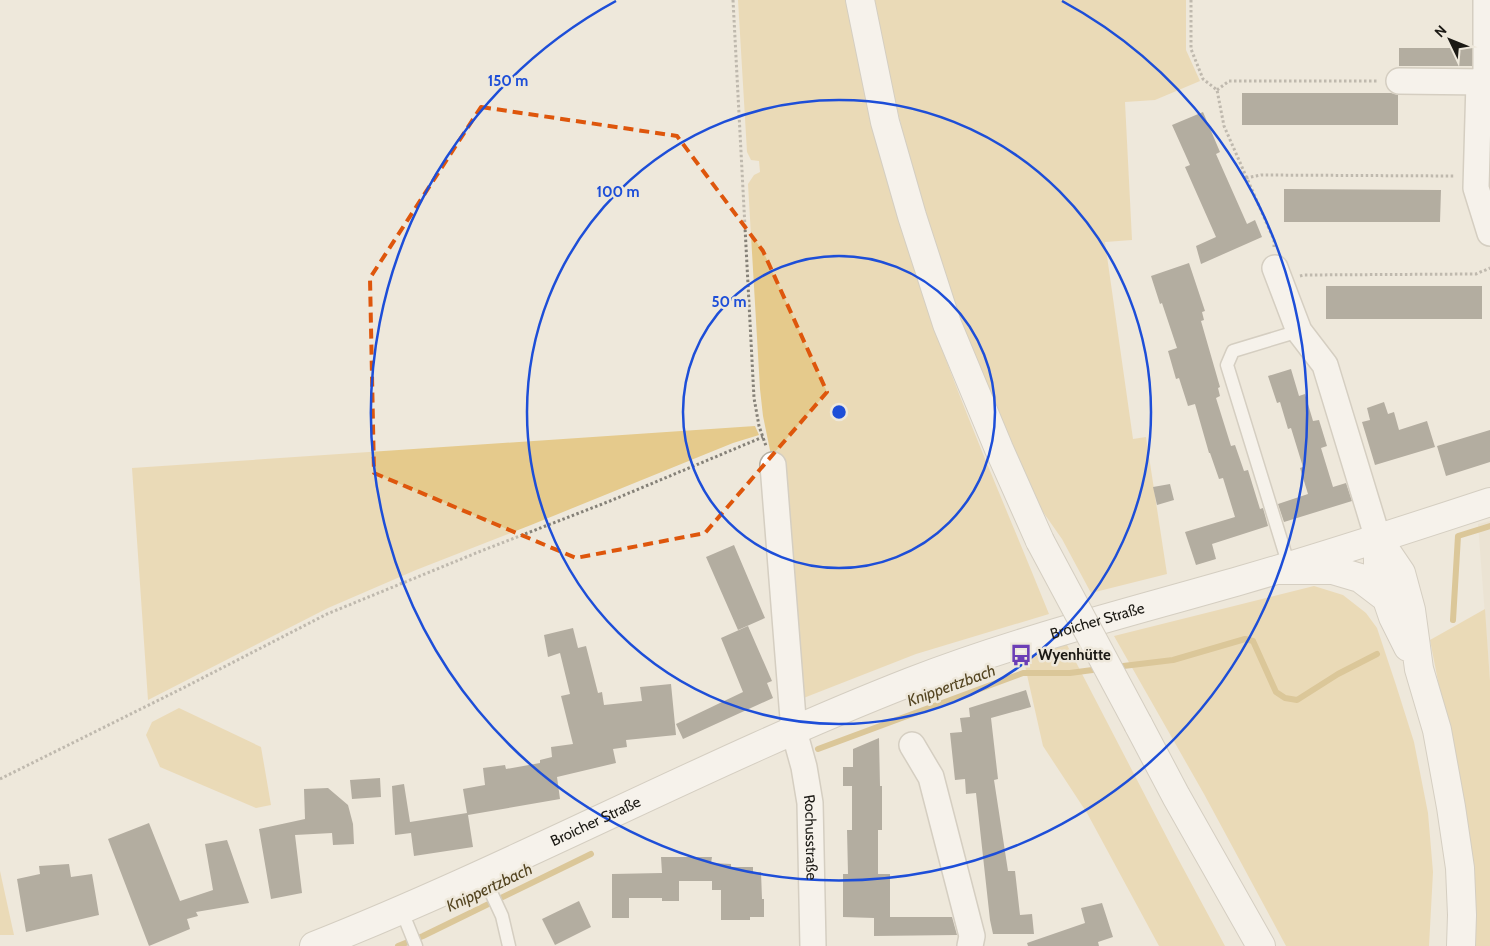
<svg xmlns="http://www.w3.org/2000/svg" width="1490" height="946" font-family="Cabin,sans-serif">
	<rect width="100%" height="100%" fill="#eee8db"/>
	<path fill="#e7deca" d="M1490,521V681L1478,524Z"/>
	<path fill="#e5ca8c" d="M738,0H848C870,98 890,197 922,293C959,402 1006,507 1049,614L916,654L801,699L773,465L763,416L760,389L748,184L754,175L760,172L759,161L751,160L747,152Z
		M874,0H1186V50L1200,81L1155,100L1125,102L1132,240L1105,242L1133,439L1146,437L1167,574L1091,593L1062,539L1043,512L1022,468L970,345L934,244L908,152L888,73Z
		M755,426L759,435L733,443L531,525L416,570L328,608L148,700L132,468Z
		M1314,586L1343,595L1366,613L1377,628L1396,685L1414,742L1428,813L1433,872L1429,946H1286L1204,794L1114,636Z
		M1485,609L1490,681V946H1472L1467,830L1430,640Z
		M1066,643L1176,855L1225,946H1159L1087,813L1043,746L1023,657Z
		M179,708L261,747L271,805L256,808L160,767L146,735L152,722Z
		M0,871L14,935H0Z"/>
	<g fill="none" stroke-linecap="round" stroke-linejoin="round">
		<path stroke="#c39f4b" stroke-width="6" d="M1453,620L1458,536L1490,526
			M1115,667L1173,660L1245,639L1253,641L1276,692L1285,698L1297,700L1338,674L1377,654
			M818,749L1023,673H1070L1100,669
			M398,946L423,936L591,854"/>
	</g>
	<path fill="#6b665a" d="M1399,48H1472V66H1399Z
		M1242,93H1391L1398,95V125H1242Z
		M1203,112L1220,152L1216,154L1247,224L1255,220L1262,237L1201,264L1196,246L1216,237L1185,167L1190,165L1172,125Z
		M1284,189L1441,190L1440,222H1284Z
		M1189,263L1205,311L1202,312L1204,320L1201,321L1220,387L1218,388L1220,396L1216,398L1231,446L1235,445L1244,471L1248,470L1260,509L1263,508L1268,526L1212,544L1216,559L1196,565L1185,532L1235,517L1223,478L1219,479L1210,453H1209L1195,404L1188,406L1179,378L1176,379L1168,351L1177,348L1162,303L1160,304L1151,276Z
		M1326,286H1482V319H1326Z
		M1291,369L1299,396L1305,394L1313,421L1319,420L1327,446L1321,448L1333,487L1346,483L1352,501L1284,522L1278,504L1308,494L1300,468L1303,467L1291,428L1288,429L1280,402L1277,403L1268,376Z
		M1384,402L1388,414L1394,412L1399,430L1427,421L1435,447L1375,465L1362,422L1370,420L1367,408Z
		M1490,430V462L1446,476L1437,446Z
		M1170,484L1174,500L1157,505L1153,487Z
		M734,545L765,618L738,630L706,557Z
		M748,626L772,681L767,683L773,698L683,739L676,724L743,692L721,638Z
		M573,628L578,648L586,646L598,693L602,692L604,705L642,701L640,687L671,684L676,735L626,740L627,747L613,749L616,763L557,777L560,799L468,815L473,847L414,856L411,833L395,835L392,786L404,784L410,822L467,813L463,789L485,785L483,768L505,765L506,769L540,763V760L552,757L551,747L573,744L561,696L570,694L560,653L548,657L544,635Z
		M1026,690L1031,707L991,718L998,779L994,780L1008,871H1015L1020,915L1032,914L1034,934H993L990,920L976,793L966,794L965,779L955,780L950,733L962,732L960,718L970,717L969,708Z
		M879,738L880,786H882V830H878V874H890V917H952L957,935L874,936V918L843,917V874H848L847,830H852V786H843V767H853V749Z
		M380,778L381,797L352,799L350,780Z
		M328,788L348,805L353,824L354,844L333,845L332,833L295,835L302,893L271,899L259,829L305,819L304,789Z
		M149,823L180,901L213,890L205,844L227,840L249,903L196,912L198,916L187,919L190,929L149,946L108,839Z
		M661,857H712L711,863L731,864V867H753V873L761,872L762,899H764V917H750V920H721V890H712V881H679V901H662V898H629V918H612V874L662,873Z
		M69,864L71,877L92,874L99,915L26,932L17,879L40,874L39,866Z
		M579,901L591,927L555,945L542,919Z
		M1102,903L1113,937L1098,942L1099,946H1028L1027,943L1085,923L1081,908Z"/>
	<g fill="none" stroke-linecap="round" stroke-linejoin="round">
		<g stroke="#b5b0a3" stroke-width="15">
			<path id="lane" d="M1289,566L1227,365L1233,351L1299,331
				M482,873L502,916L509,946
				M401,909L416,946"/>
		</g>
		<g stroke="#b5b0a3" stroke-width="28">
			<g id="street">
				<path d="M1399,81L1486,82V0"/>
				<path d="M1479,82L1476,188L1490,233"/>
				<path d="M1275,268L1299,331L1325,365L1378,539"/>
				<path id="s1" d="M773,465L794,731L804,767L810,803L813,946"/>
				<path d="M912,745L931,777L972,936L970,946"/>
			</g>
		</g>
		<g stroke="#b5b0a3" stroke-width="30">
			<g id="secondary">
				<path id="s2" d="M314,946C516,866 708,761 910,682C1018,640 1131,612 1242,580C1326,556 1408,529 1490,502"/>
			</g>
		</g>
		<g stroke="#b5b0a3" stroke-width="30">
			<path id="primary" d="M860,0L885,122L912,216L947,324L999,449L1040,541
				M1378,539L1401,573L1411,610L1419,669L1437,730L1451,807L1460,868L1462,915L1461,946
				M1378,539V573L1393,617L1408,647
				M1278,570H1333L1360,578L1385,597
				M1138,724L1176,796L1261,946"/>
		</g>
		<path stroke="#858178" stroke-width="3" stroke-dasharray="2.5 2.5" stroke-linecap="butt" d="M733,0L754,398L759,426L766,446
			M1191,0V49L1203,79L1217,90L1224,126L1274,240V247
			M1217,90L1229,81H1379
			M1246,178L1261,175L1455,176
			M1300,276L1304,275L1476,274L1490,268
			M0,779L183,688L327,614L481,551L610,501L763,437"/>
		<use href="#lane" stroke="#fff" stroke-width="12"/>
		<use href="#street" stroke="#fff" stroke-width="25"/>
		<use href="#secondary" stroke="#fff" stroke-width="28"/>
		<use href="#primary" stroke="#fff" stroke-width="28"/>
		<g stroke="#b5b0a3" stroke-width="30" stroke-linecap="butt">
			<path id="primary-bridge" d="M1040,541L1138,724"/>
		</g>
		<use href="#primary-bridge" stroke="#fff" stroke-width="28"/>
	</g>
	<path d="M0 0H1490V946H0ZM481,107L677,136L763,251L827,392L705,533L576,558L374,473L370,278Z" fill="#eee8db" fill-opacity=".55" fill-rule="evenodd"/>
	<path fill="none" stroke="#de560c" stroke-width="4" stroke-dasharray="10 6" stroke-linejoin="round" d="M481,107L677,136L763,251L827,392L705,533L576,558L374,473L370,278Z"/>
	<g fill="none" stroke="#1d4ed8" stroke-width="2.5">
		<circle cx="839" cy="412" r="156"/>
		<circle cx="839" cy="412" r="312"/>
		<path d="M1062 1A468 468 0 1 1 616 1"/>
	</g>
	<defs>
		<g id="bus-bare" transform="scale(1.725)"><path d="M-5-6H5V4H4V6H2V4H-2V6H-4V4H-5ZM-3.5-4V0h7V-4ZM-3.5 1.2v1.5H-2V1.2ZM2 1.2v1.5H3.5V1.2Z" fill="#6c3eb6" stroke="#eee8db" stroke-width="2.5" paint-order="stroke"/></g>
	</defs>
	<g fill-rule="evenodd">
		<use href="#bus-bare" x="1021" y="655"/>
	</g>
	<g text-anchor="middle" stroke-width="5" stroke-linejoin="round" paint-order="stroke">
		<g font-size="15" fill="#1b1914" stroke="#eee8db">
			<text dy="5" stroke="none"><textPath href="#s2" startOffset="849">Broicher Straße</textPath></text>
			<text dy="5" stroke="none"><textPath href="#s2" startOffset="308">Broicher Straße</textPath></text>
			<text dy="5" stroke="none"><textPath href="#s1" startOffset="375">Rochusstraße</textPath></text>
		</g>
		<g font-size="15" font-weight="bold" fill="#1b1914" stroke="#eee8db" text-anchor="start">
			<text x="1038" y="660">Wyenhütte</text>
		</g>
		<g font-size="16" font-style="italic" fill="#544521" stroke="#eee8db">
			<text transform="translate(951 685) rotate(-20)" y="6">Knippertzbach</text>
			<text transform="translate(489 887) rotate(-25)" y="6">Knippertzbach</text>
		</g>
	</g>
	<circle cx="839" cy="412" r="8" fill="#1d4ed8" stroke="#eee8db" stroke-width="2.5"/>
	<g font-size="15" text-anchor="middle" font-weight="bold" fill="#1d4ed8" stroke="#eee8db" stroke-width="5" stroke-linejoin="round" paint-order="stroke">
		<text x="508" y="86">150 m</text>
		<text x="618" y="197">100 m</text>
		<text x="729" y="307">50 m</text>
	</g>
	<g transform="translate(1450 40) rotate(313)" stroke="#eee8db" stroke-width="4" paint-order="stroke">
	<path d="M0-4L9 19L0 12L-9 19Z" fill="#1b1914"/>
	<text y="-8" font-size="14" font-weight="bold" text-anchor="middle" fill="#1b1914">N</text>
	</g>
</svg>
